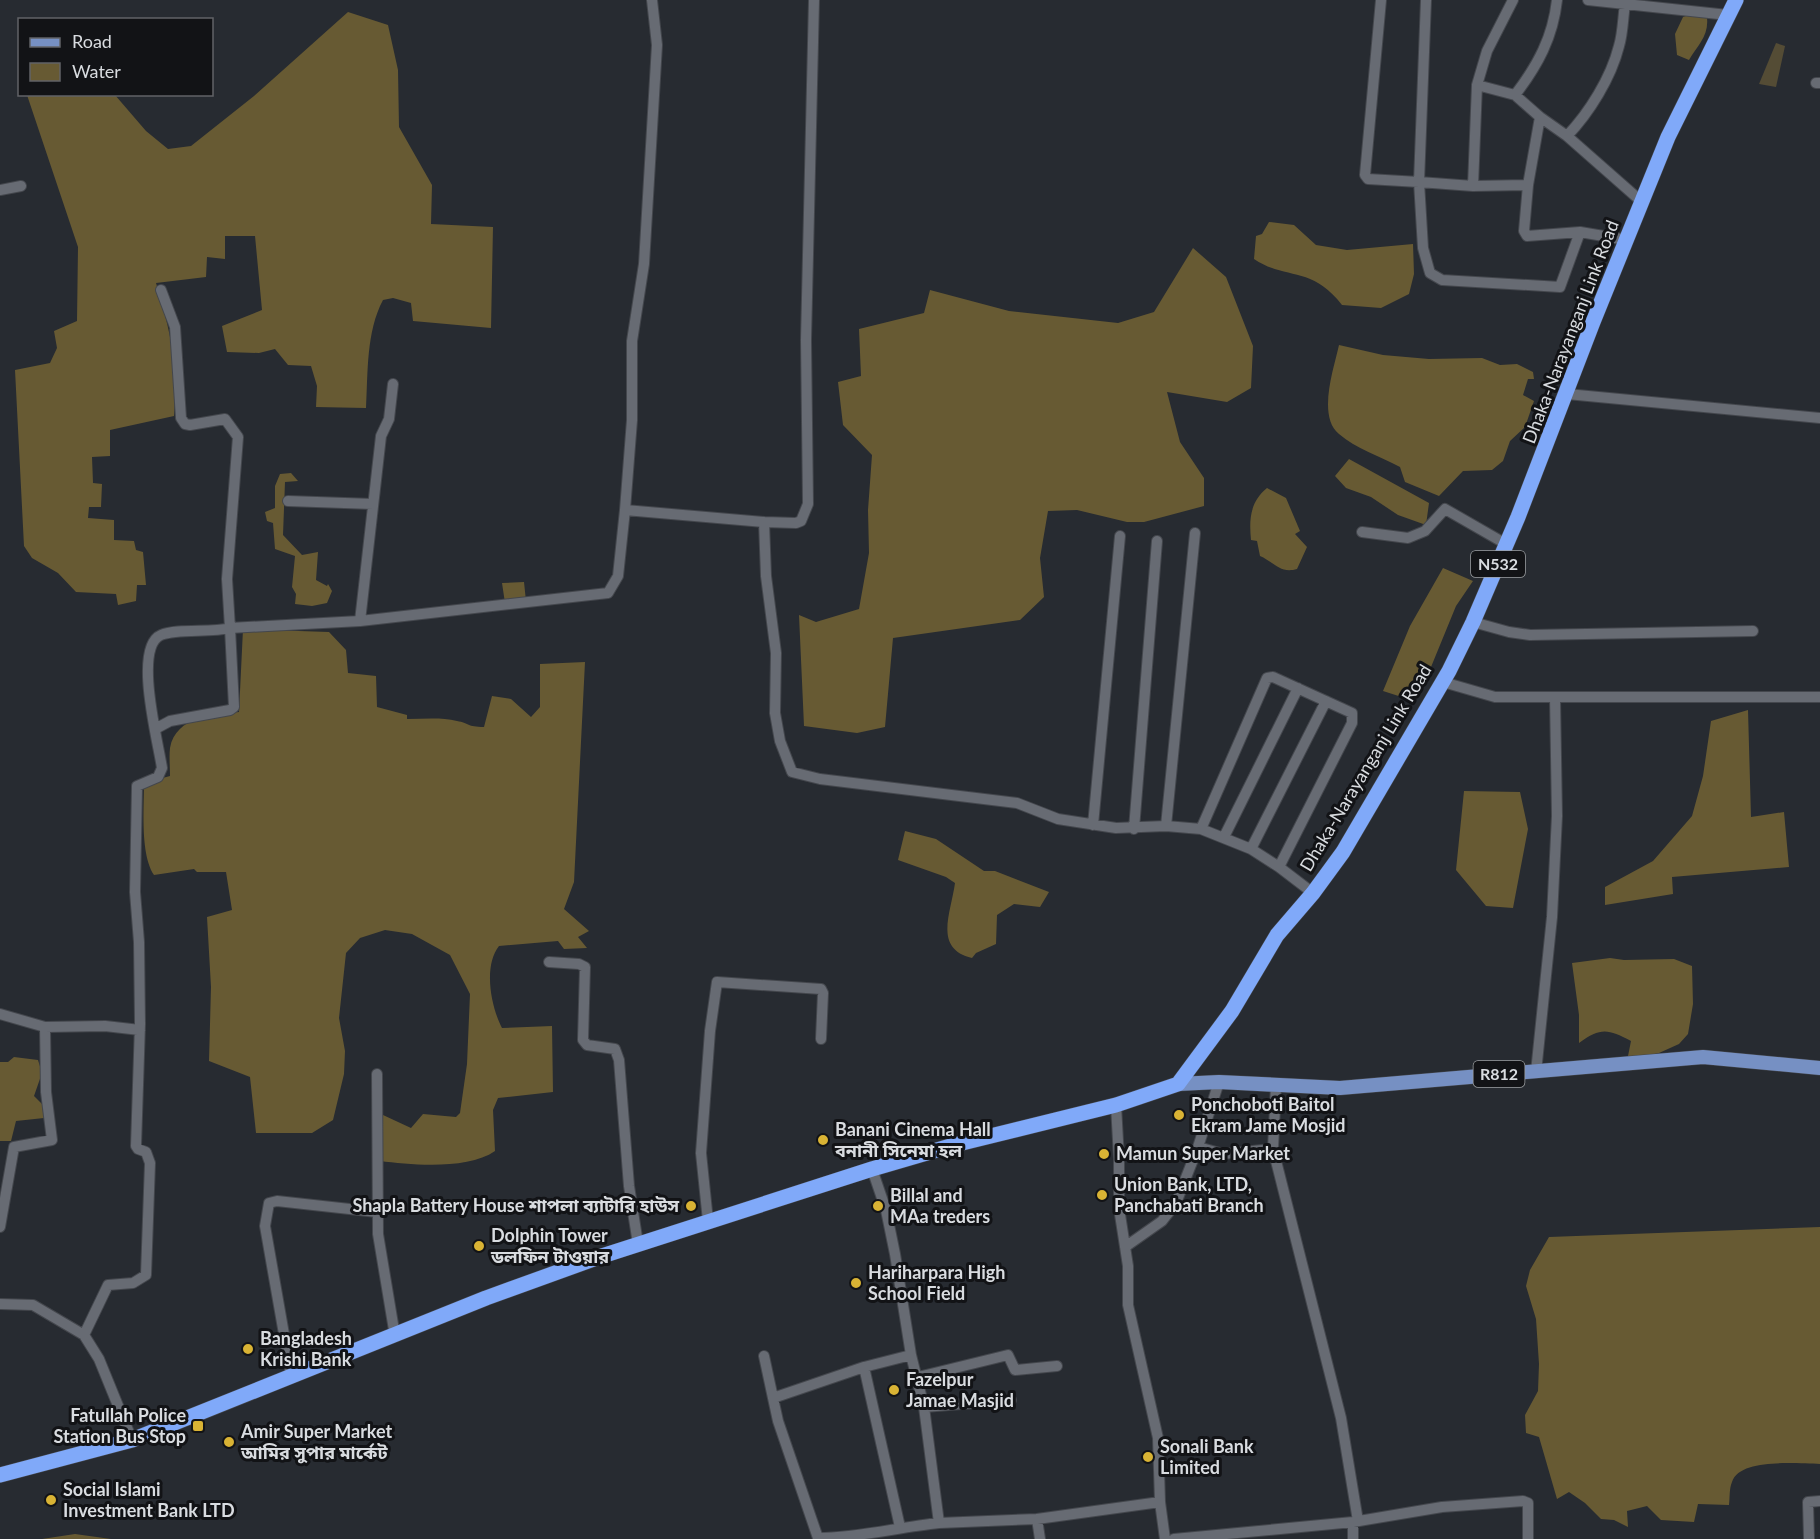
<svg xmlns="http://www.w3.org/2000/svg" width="1820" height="1539" font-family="Lato,'Noto Sans Bengali',sans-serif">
	<rect width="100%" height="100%" fill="#272b31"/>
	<path fill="#544c35" d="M1776,43L1785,46L1776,87L1759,84Z"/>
	<path fill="#675a33" d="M348,12L388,25L398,70L399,127L432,185L431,224L493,227L491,328L413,321L411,303L393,298L383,300C366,332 368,373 366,408L316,407L317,386L311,366L288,365L275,349L259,353L227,352L222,326L262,310L255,236H225V259L207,257L206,277L156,283C171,334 178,363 174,416L110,430V456L92,457L93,483L102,484L101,507H89L88,518L114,520V540L134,541L136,550L143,552L146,585H137L136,601L118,605L116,594L76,592L58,573L32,558L24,546L15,370L50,363L57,348L54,331L77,321L78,247L27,95H115L146,131L168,149L191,146L254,96Z
		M1691,14L1707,18C1709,36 1697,46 1689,60L1677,55L1675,34L1683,17Z
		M1269,222L1294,225L1316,245L1347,250L1413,244L1414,274L1409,294L1381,308L1342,305C1311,265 1287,281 1254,259L1256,236L1262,234Z
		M1193,248L1226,277L1253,346L1251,388L1227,402L1167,392L1180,442L1204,478V506L1144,522H1127L1077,510L1048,511L1040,558L1044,597L1020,620L893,638L885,727L857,733L804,726L799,615L816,622L859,609L869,553L868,510L872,455L843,425L838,382L861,376L859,329L924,313L930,290L1009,311L1118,323L1154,312Z
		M1339,345L1383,355L1429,359L1482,358L1500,365L1517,364L1533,372L1534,379H1528L1523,395L1534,401L1525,427L1510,441L1503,461L1492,470L1463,471L1439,496L1405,482L1400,467C1381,457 1355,448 1339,434C1317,416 1334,368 1339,345Z
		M1349,459L1429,503L1426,525L1398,515L1371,497L1346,488L1335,476Z
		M291,473L298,481L285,482L283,535L302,555L318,552L316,580L327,586L328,584L332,591L327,603L312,606L295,604L296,594L292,587L295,556L275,549L273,523L267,521L265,512L275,508V486L280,474Z
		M1267,488L1286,498L1300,531L1295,534L1307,547L1297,569C1280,574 1274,562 1260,556L1257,541L1251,540C1249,519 1250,502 1267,488Z
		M1443,568L1473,581L1456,606L1422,689L1411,700L1383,691L1410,626Z
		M524,582L526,601L505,603L502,583Z
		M243,629L329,632L346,650L348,673L376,676L377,707L407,715V719C424,719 441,717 457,721C469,723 467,727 484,727L492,696L511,699L531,717L540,707V664L585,662L574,882L564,909L589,931L578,937L587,948L564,949L558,941L499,946C483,966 491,1007 502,1028L552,1026L553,1092L498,1098L493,1110L495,1151C468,1170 412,1165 380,1161L378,1117L383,1115L411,1128L423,1114L456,1117L460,1113L467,1064L470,994L450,955L412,934L385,930L360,938L346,953L339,1018L345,1051L344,1074L333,1120L312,1133H256L250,1077L209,1061L211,987L207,917L232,910L226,872H197L194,869L154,875C140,854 144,808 144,783L170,776C170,767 169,756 170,748C176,716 214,714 239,712Z
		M1748,710L1751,817L1784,812L1789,867L1672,877L1673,894L1605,905V887L1653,861L1692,816L1703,776L1711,721Z
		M1464,791L1520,792L1528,829L1513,908L1486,906L1456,870Z
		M905,831L936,839L984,871H995L1049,892L1040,907L1014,904L997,915L996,944L976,953L972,958C933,949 951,913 955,883L946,877L898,860Z
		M1610,958L1624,960L1674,959L1692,966L1693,1004L1688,1034L1679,1044L1659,1053L1640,1058L1628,1056L1631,1041C1608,1029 1601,1027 1579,1043V1015L1572,963Z
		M14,1057L38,1060L42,1073L34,1096L42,1104L44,1118L16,1121L11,1141H0V1062H8Z
		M1820,1227V1464C1799,1464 1740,1457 1732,1482C1729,1489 1730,1498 1729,1505L1698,1504L1694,1522L1661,1520L1647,1506L1627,1511L1628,1527L1614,1520L1601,1519L1585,1503L1569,1492L1557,1499L1539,1437L1526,1433L1525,1415L1538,1391L1539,1364L1536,1319L1526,1286L1530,1270L1549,1237Z
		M75,1534L111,1539H42Z"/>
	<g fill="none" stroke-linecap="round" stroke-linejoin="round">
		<g stroke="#44474d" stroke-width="12">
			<path id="minor" d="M652,0L657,45L644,264L632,341V420L625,510L764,522L766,576L776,653L775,713L780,741L792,772L820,779L1017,803L1058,819L1116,828L1166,826L1201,829L1251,849L1279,867L1313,893
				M1381,0L1365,175L1368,179L1419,182L1423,248L1430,273L1442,280L1560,287L1580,232
				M1426,0L1419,182L1473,186L1528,185L1524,231L1527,236L1580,232L1627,240
				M1588,0L1728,15
				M1816,83H1820
				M1477,85L1515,95L1540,117
				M1515,95C1538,65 1553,37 1557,0
				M1567,136C1589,113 1611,78 1619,46C1623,33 1623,17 1625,4
				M1528,185L1540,117L1567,136L1642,202
				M1473,186L1477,85L1487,51L1513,0
				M0,190L21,186
				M1567,394L1820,418
				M288,501L373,504
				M764,522L796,523L801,521L808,504L806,340L814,0
				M1362,532L1408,538L1425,531L1445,509L1506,544
				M360,621L381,436L389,419L393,384
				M1473,622L1509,632L1530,635L1753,631
				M1443,682L1495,697H1820
				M157,728L170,721L230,710L234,707L230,628L360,621L608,593L618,576L625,510
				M1093,825L1120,536
				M1166,826L1195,533
				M1134,829L1157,541
				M1201,829L1267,678L1273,677L1352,713V723L1279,867
				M1224,837L1298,688
				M1251,849L1326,701
				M549,962L579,964L585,967L583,1040L587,1045L615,1049L619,1060L629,1186L638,1244
				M0,1014L45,1027
				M1536,1072L1552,917L1557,816L1555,697
				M377,1074L378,1234L395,1336
				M1276,1086L1273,1149L1341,1418L1358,1521
				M1116,1105L1119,1159V1208L1128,1266V1305L1158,1438L1160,1502L1165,1539
				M1198,1147L1223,1154L1273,1149
				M872,1169L886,1210L895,1254L911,1355L924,1407L939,1523L1037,1519L1160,1502
				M708,1221L701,1153L710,1031L717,982L821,989L823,993L821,1039
				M0,1227L14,1147L52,1140L46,1092L45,1027L105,1026L140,1030
				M1125,1247L1162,1221L1176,1203L1198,1147L1219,1082
				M0,1304L33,1305L84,1335
				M764,1356L773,1398
				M864,1367L911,1355
				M291,1374L265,1226L269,1203L277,1201L377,1212
				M918,1377L1008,1355L1015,1370L1057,1366
				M924,1407L1011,1400
				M132,1440L99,1359L84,1335L108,1285L133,1283L146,1275L150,1163L146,1152L138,1149L136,1146L140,1024L139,942L135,892L137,786L158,777L162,768C158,741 133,647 161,635C178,628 210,633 230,628L227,579L238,437L225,419L190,425L185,424L181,418L175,327L161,290
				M1037,1519L1040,1539
				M900,1527L864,1367L773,1398L778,1421L818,1538C858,1538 899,1527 939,1523
				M1174,1539L1353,1522L1442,1507L1523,1501L1528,1503V1539
				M1353,1539V1522
				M1809,1539L1808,1502L1820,1501"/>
		</g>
		<g stroke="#44474d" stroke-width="15">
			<path id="major" d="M1178,1084L1219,1082L1340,1088L1703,1057L1820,1068"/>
		</g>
		<g stroke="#44474d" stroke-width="16">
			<path id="highway" d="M0,1475L132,1440L486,1298L602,1256L872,1169L954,1145L1116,1105L1178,1084L1232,1011L1277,935L1313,893L1343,852L1449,671L1473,622L1518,517L1593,322L1668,137L1736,0"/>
		</g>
		<use href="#minor" stroke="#676b73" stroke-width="10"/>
		<use href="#major" stroke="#7690c3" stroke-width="14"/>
		<use href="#highway" stroke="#80a9f9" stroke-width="15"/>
	</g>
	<g fill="#d9b334" stroke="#121316" stroke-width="2">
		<circle cx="1179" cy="1115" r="6"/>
		<circle cx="823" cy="1140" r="6"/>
		<circle cx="1104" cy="1154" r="6"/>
		<circle cx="1102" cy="1195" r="6"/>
		<circle cx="691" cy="1206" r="6"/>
		<circle cx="878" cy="1206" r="6"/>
		<circle cx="479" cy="1246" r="6"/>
		<circle cx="856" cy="1283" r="6"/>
		<circle cx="248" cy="1349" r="6"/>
		<circle cx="894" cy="1390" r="6"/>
		<rect x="192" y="1420" width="12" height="12" rx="3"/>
		<circle cx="229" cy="1442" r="6"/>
		<circle cx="1148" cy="1457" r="6"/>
		<circle cx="51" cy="1500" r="6"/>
	</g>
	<g text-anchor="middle" stroke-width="6" stroke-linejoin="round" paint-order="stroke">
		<g fill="#121316" stroke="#9da0a3" stroke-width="1.5">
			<rect x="1471" y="551" width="54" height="26" rx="4.5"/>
			<rect x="1473.5" y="1061" width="51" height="26" rx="4.5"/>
		</g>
		<g font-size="16" font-weight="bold" fill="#d9dce0">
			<text x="1498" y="570">N532</text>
			<text x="1499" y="1080">R812</text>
		</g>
		<g font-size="18" fill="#d9dce0" stroke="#121316">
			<text transform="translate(1571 332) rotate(-69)" y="6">Dhaka-Narayanganj Link Road</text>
			<text transform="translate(1366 768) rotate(-59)" y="6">Dhaka-Narayanganj Link Road</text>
		</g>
		<g font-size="18" font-weight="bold" fill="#d9dce0" stroke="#121316" text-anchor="start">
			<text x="1191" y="1111">Ponchoboti Baitol<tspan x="1191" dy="21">Ekram Jame Mosjid</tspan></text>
			<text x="835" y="1136">Banani Cinema Hall<tspan x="835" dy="21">বনানী সিনেমা হল</tspan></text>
			<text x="1116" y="1160">Mamun Super Market</text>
			<text x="1114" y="1191">Union Bank, LTD,<tspan x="1114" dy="21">Panchabati Branch</tspan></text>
			<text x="890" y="1202">Billal and<tspan x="890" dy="21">MAa treders</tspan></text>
			<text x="679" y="1212" text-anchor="end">Shapla Battery House শাপলা ব্যাটারি হাউস</text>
			<text x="491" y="1242">Dolphin Tower<tspan x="491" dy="21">ডলফিন টাওয়ার</tspan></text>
			<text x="868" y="1279">Hariharpara High<tspan x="868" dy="21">School Field</tspan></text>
			<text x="260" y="1345">Bangladesh<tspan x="260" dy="21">Krishi Bank</tspan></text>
			<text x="906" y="1386">Fazelpur<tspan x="906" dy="21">Jamae Masjid</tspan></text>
			<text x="186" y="1422" text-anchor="end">Fatullah Police<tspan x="186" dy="21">Station Bus Stop</tspan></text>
			<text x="241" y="1438">Amir Super Market<tspan x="241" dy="21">আমির সুপার মার্কেট</tspan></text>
			<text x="1160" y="1453">Sonali Bank<tspan x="1160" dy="21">Limited</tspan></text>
			<text x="63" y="1496">Social Islami<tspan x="63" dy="21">Investment Bank LTD</tspan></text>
		</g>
	</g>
	<rect x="18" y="18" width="195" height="78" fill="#121316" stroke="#626367" stroke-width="1.5"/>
	<rect x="30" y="38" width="30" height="9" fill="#7690c3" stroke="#626367" stroke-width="1.5"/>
	<text x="72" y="48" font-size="18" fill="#d9dce0">Road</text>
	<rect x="30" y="63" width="30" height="18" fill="#675a33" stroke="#626367" stroke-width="1.5"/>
	<text x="72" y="78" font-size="18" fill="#d9dce0">Water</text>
</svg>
